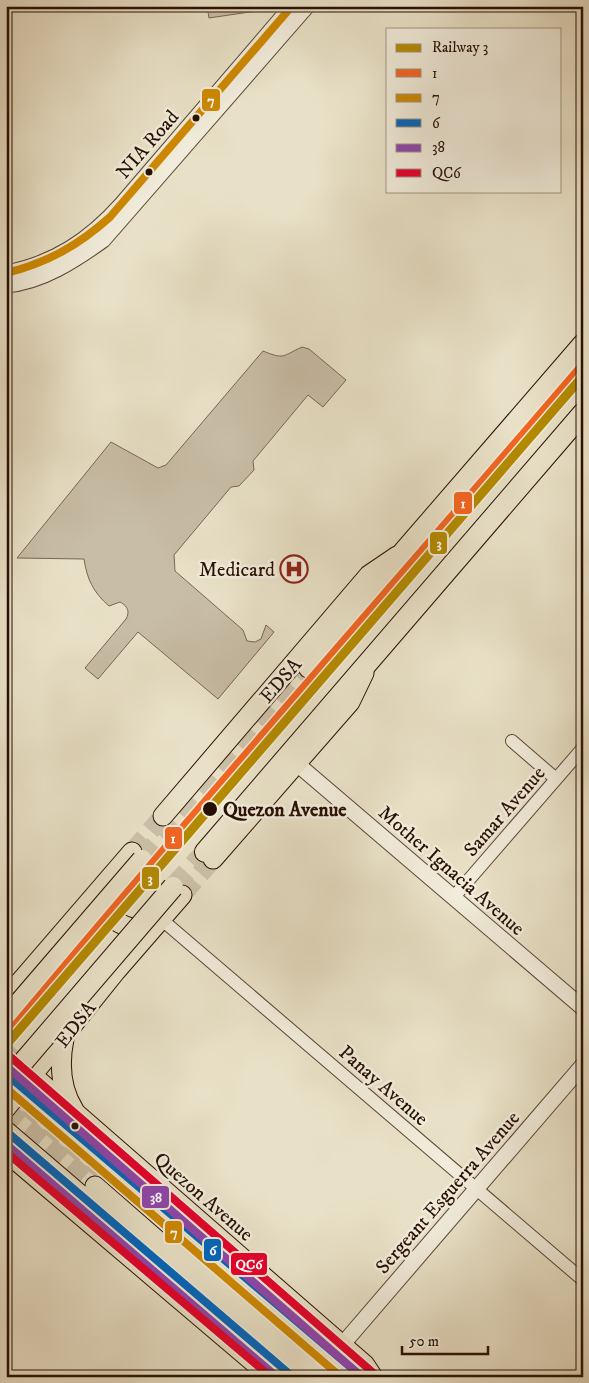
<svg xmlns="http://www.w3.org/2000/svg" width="589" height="1383" font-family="'IM FELL DW Pica',serif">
	<rect width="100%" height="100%" fill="#e9e1c7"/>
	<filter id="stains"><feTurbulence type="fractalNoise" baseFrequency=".004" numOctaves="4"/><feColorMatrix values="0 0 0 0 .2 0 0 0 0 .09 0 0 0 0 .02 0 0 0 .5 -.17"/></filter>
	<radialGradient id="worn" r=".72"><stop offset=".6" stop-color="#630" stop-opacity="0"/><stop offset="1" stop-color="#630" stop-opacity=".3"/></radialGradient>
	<path fill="#c8bda6" stroke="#786654" d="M207,6H270V9L209,18Z
		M302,347L309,349L346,380L323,407L308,395L253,461L254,470L239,486L231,487L174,555L175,571L243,630L247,641L255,642L261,639L266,625L274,632L218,699L138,632L98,679L85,668L126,619C130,612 128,606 120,602L109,606C93,592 87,579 84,559L17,558L111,442L158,468L166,465L263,351C285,360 282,356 302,347Z"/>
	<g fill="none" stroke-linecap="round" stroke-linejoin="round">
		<path stroke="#ccc2aa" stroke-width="19" stroke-dasharray="19 9" stroke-linecap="butt" d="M132,852L163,816
			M182,895L213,859
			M6,1053L24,1068
			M6,1088L106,1174
			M6,1110L95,1186"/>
		<path stroke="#ccc2aa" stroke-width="20" stroke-dasharray="20 10" stroke-linecap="butt" d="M142,860L309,668
			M173,887L205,852"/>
		<g stroke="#584434" stroke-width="14">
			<path id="minor" d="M512,741L556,779
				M453,898L583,748
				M161,919L583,1280"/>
		</g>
		<g stroke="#584434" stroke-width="17">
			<path id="tertiary" d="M6,273C54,264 90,240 122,204L292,6
				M6,285C42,282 75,260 103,240L307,6
				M296,763L583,1008
				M342,1345L583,1065"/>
		</g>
		<g stroke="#280f03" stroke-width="21">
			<path id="primary" d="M163,816L369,575L397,556
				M213,859L350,702L364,673
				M101,890C97,916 128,933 150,929
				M6,998L132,852
				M64,1039C59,1064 60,1088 74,1110
				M24,1068L365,1365L373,1377
				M14,1081L199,1238
				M6,1108L116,971L182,895
				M6,1131L293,1377
				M6,1152L271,1377
				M95,1186L314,1377
				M175,1234L341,1377"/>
		</g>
		<g stroke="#280f03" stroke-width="22">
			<path id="trunk" d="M309,668L404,551L583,344
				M205,852L583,413"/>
		</g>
		<use href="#minor" stroke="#f1ecdb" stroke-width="12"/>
		<use href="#tertiary" stroke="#f1ecdb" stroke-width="15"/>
		<use href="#primary" stroke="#e9e1c7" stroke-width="19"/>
		<use href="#trunk" stroke="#e9e1c7" stroke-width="20"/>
		<g stroke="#280f03" stroke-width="22" stroke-linecap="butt">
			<path id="trunk-bridge" d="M6,1018L142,860
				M6,1082L173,887"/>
		</g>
		<use href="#trunk-bridge" stroke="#e9e1c7" stroke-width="20"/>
		<g stroke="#f1ecdb" stroke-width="11">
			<path id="bus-1" d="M6,1036C195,809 391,588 583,364"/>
		</g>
		<g stroke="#f1ecdb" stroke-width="11">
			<path id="bus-2" d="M6,273C47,263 79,245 110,217L292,6
				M6,1088L341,1377"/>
		</g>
		<g stroke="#f1ecdb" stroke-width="11">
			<path id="bus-3" d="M6,1074L362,1377
				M6,1131L293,1377"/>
		</g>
		<g stroke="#f1ecdb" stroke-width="11">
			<path id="bus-4" d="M6,1066L362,1377
				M6,1144L277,1377"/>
		</g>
		<g stroke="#f1ecdb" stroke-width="11">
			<path id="bus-5" d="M6,1053L378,1377
				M6,1152L271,1377"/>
		</g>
		<use href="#bus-1" stroke="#f26522" stroke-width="8"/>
		<use href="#bus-2" stroke="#ce8801" stroke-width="8"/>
		<use href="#bus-3" stroke="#0065bd" stroke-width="8"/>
		<use href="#bus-4" stroke="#8e44ad" stroke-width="8"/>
		<use href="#bus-5" stroke="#e4002b" stroke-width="8"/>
		<g stroke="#f1ecdb" stroke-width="12">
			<path id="rail-1" d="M6,1045L583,376"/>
		</g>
		<use href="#rail-1" stroke="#b48a01" stroke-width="9"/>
	</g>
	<defs>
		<g id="hospital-ring" transform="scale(1.4375)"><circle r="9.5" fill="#f1ecdb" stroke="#8f2418" stroke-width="1.5"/><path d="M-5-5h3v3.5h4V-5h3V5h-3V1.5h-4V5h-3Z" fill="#8f2418"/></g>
	</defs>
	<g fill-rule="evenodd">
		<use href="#hospital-ring" x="294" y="569"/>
	</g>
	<g fill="#280f03" stroke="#f1ecdb" stroke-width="2">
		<circle cx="196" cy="118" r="4.5"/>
		<circle cx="149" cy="172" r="4.5"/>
		<circle cx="210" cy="809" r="8"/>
		<circle cx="75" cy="1126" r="4.5"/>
	</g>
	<g text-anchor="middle" stroke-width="5" stroke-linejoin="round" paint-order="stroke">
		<g font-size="20" fill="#280f03" stroke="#f1ecdb">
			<text transform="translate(147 144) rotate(-49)" y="7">NIA Road</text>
			<text transform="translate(280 680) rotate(-49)" y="7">EDSA</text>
			<text transform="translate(504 811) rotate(-49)" y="7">Samar Avenue</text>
			<text transform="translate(452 870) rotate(41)" y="7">Mother Ignacia Avenue</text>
			<text transform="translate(75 1024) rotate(-52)" y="7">EDSA</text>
			<text transform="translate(384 1085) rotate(41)" y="7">Panay Avenue</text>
			<text transform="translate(447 1192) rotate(-49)" y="7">Sergeant Esguerra Avenue</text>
			<text transform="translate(204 1196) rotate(41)" y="7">Quezon Avenue</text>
		</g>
		<g font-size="20" fill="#280f03" stroke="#f1ecdb" text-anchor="end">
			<text x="275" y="576">Medicard</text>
		</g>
		<g font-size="20" font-weight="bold" fill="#280f03" stroke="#f1ecdb" text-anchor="start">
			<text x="223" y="816">Quezon Avenue</text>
		</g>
	</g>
	<g stroke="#f1ecdb" stroke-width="2">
		<rect x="201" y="88" width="20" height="24" rx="5" fill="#ce8801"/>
		<rect x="453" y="491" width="20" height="24" rx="5" fill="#f26522"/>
		<rect x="429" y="531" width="19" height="24" rx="5" fill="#b48a01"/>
		<rect x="164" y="826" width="19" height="24" rx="5" fill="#f26522"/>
		<rect x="141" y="866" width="19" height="24" rx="5" fill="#b48a01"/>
		<rect x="141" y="1185" width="29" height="24" rx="5" fill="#8e44ad"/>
		<rect x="164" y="1220" width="19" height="24" rx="5" fill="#ce8801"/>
		<rect x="203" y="1238" width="19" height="24" rx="5" fill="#0065bd"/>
		<rect x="230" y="1252" width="38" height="24" rx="5" fill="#e4002b"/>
	</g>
	<g font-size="14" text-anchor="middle" font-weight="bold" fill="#fff">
		<text x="211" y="105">7</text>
		<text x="463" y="508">1</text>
		<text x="439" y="548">3</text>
		<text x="173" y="843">1</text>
		<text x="150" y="883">3</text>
		<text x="156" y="1202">38</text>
		<text x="174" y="1237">7</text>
		<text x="213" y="1255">6</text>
		<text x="249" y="1269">QC6</text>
	</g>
	<rect width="589" height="1383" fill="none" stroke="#e9e1c7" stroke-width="25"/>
	<rect x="8" y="8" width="574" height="1368" fill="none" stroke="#280f03" stroke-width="2.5"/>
	<rect x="12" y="12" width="564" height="1358" fill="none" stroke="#280f03"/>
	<rect x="386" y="28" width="175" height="165" fill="#f1ecdb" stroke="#a19485"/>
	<rect x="396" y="44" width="25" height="8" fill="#b48a01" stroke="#a19485"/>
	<text x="432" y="52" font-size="15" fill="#280f03">Railway 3</text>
	<rect x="396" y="69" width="25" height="8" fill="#f26522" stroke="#a19485"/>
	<text x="432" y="78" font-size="15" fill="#280f03">1</text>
	<rect x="396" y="94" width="25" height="8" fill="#ce8801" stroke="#a19485"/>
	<text x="432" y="102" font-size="15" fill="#280f03">7</text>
	<rect x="396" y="119" width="25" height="8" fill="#0065bd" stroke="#a19485"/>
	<text x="432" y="128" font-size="15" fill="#280f03">6</text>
	<rect x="396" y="144" width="25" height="8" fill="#8e44ad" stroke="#a19485"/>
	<text x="432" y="152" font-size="15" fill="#280f03">38</text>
	<rect x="396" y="169" width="25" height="8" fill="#e4002b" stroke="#a19485"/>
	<text x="432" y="178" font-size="15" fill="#280f03">QC6</text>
	<path d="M402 1346v8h86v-8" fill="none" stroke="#280f03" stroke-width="2.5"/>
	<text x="409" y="1346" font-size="15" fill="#280f03" stroke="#f1ecdb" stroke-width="4" paint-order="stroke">50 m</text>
	<rect width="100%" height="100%" filter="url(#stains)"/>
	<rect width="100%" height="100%" fill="url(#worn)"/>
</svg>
